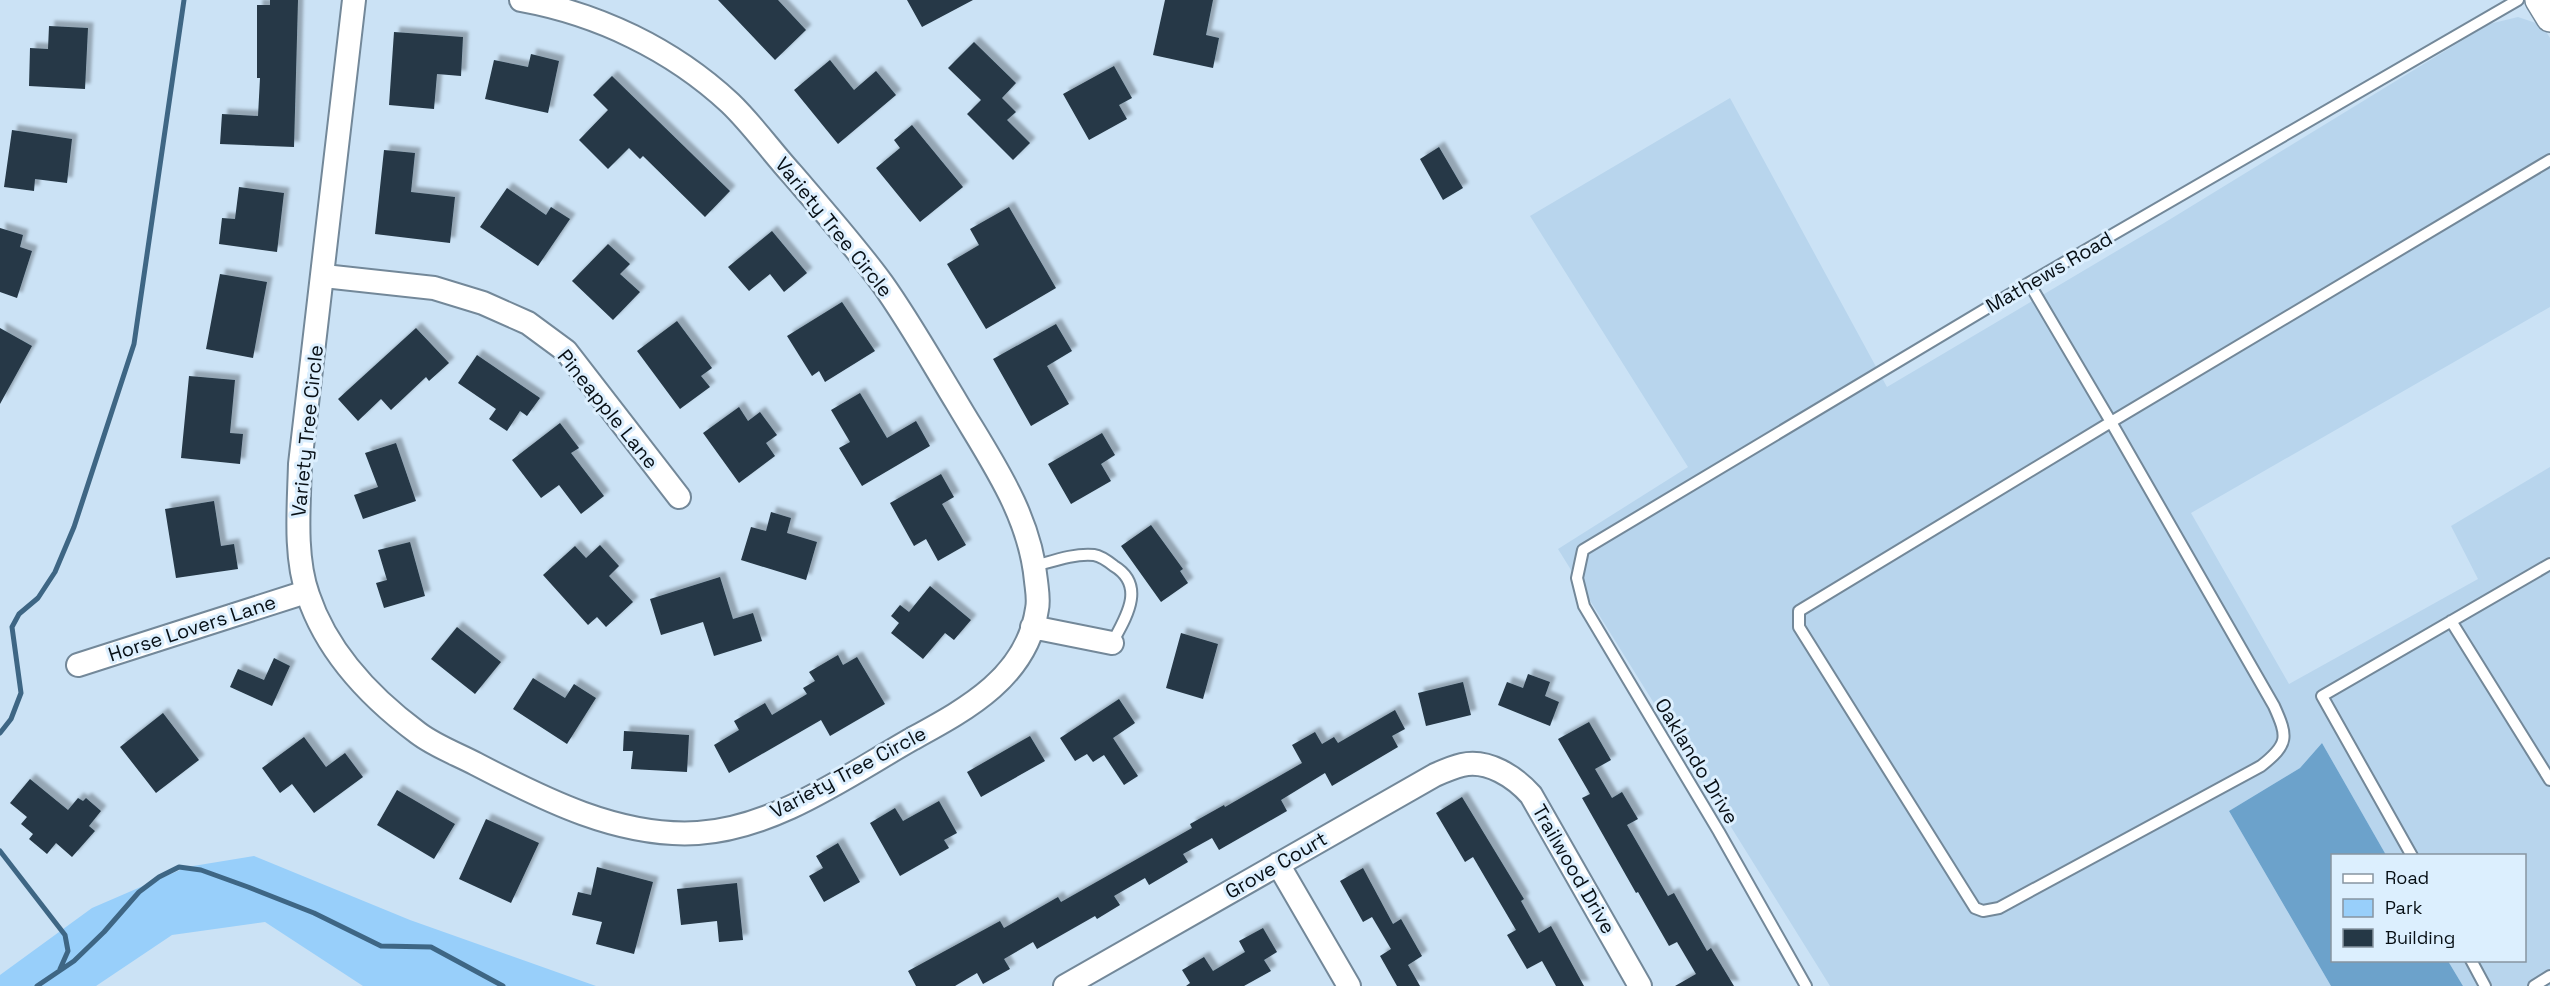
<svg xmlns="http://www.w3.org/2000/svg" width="2550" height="986" font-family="'Space Grotesk',sans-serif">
	<defs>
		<filter id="shadow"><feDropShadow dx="5.5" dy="-5.5" stdDeviation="1.5" flood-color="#0004"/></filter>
	</defs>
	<rect width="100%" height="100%" fill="#cbe2f5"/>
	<path fill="#b8d5ed" d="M2518,17L2542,25L2550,38V307L2191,513L2289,684L2478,579L2451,526L2550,467V986H2463L2448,961L2524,960V856L2386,855L2322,743L2300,768L2229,811L2331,986H1830L1558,549L1688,467L1530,216L1730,98L1887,387L2164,223L2489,24Z"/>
	<path fill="#98cffa" d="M254,856L410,920L596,986H363L265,922L172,935L96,986H0V975L92,908L187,867Z"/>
	<path fill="#6ca2cb" d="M2322,743L2386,855L2332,856V960L2448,961L2463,986H2331L2229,811L2300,768Z"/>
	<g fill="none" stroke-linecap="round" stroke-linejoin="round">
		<path stroke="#3e6684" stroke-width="5" d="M0,733L11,719L21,693L12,627L19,614L38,598L55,572L74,527L134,344L184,0
			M0,851L65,935L68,951L60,969
			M37,986L74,961L104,932L139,892L159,877L179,867L201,870L248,887L314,913L381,946L431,947L503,986"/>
	</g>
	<path fill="#253846" filter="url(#shadow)" d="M270,0H298L294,147L220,144L222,114L258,116L260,78H257V5H270Z
		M718,0H778L806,30L775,60Z
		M907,0H973L922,27Z
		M1165,0H1213L1206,35L1219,38L1213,68L1153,55Z
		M49,26L88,28L85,89L29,86L30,48L48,49Z
		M394,32L463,37L461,76L437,74L434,109L389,105Z
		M974,42L1016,83L1002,98L1016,112L1007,120L1030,143L1013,160L967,114L981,100L948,68Z
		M531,54L559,61L548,113L485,99L494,60L528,67Z
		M830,60L854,90L876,71L896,95L838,144L794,90Z
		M1114,66L1132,98L1119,105L1127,119L1089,140L1063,94Z
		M612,76L730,191L705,217L643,156L640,159L629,148L608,169L579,140L608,110L593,95Z
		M912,125L963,187L920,222L876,168L900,148L894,140Z
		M12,130L72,139L67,183L35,179L34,191L4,187Z
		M1439,147L1463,188L1443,200L1420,159Z
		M384,150L415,153L411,192L455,197L450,243L375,234Z
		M239,187L284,193L277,252L219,244L222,218L235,219Z
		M507,188L546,215L551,207L570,219L538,266L480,227Z
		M1009,207L1056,288L986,329L947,264L979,245L970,229Z
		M0,228L23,235L20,247L32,251L17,298L0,292Z
		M772,231L807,273L784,292L770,274L749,291L728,267Z
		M608,244L630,264L620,274L640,292L613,320L572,281Z
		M220,274L267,282L253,358L206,349Z
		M842,302L875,351L825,382L819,371L812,376L787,336Z
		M677,321L712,368L701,376L710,387L680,409L637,351Z
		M1056,324L1072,351L1047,366L1069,404L1031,426L993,359Z
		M0,328L32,346L0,404Z
		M416,328L449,363L429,381L426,377L391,410L381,399L358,421L338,399Z
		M477,355L540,398L527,416L520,411L507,431L489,419L496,409L458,383Z
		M189,376L235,380L230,433L243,434L240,464L181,458Z
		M860,393L887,438L916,421L930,446L862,486L839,448L850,442L831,410Z
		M739,407L748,421L760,412L777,435L766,443L775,456L739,483L703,433Z
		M560,423L579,448L571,453L604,496L581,514L559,485L541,498L512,460Z
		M1102,433L1115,455L1101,464L1111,481L1071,504L1048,464Z
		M396,443L416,501L363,519L354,495L378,487L365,453Z
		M941,474L954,497L942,504L966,545L938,561L926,539L914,546L890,503Z
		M214,501L221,546L234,544L238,569L176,578L165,509Z
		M771,512L791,518L787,533L817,542L806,580L741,560L751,527L766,531Z
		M1151,525L1183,569L1180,571L1188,583L1161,602L1121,546Z
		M410,542L425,596L384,608L376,583L387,580L378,550Z
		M600,545L619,566L609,576L633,602L606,627L597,617L588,625L543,575L575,546L586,558Z
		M720,577L733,619L753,613L762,641L714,656L703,622L661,635L650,599Z
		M930,586L971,620L954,640L945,633L923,659L891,633L899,623L891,616L900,605L909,612Z
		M457,627L501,662L475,694L431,659Z
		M1181,633L1218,644L1203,699L1166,688Z
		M838,655L843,665L857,657L885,704L830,736L821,720L729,773L714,745L739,730L734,721L765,703L772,715L807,694L803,688L815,681L809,672Z
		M274,658L290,666L272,706L230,687L238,669L264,680Z
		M1528,674L1550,682L1545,696L1559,702L1550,726L1498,705L1507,682L1523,688Z
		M533,678L565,698L574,684L596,698L567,744L513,709Z
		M1463,682L1471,715L1426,726L1418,693Z
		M1119,699L1135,723L1113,738L1138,776L1124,785L1104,755L1093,762L1087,754L1075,761L1060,738Z
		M1395,710L1405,729L1392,736L1398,747L1332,786L1325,773L1281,800L1287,811L1219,850L1212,838L1183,854L1188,862L1149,885L1145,878L1114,896L1120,905L1097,919L1095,916L1037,949L1033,942L1004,959L1010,969L983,984L977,973L955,986H916L908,971L1000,921L1004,928L1058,897L1061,902L1192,828L1190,824L1224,805L1225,807L1302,763L1292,745L1315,732L1322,744L1334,737L1338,743Z
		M163,713L199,760L156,793L120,747Z
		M1589,722L1611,760L1595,769L1612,798L1622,792L1638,819L1627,825L1668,896L1674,893L1707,951L1711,948L1734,986H1675L1696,974L1677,942L1669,946L1638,892L1636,893L1582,798L1590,794L1558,739Z
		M624,731L689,735L687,772L631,769L633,751H623Z
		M1030,736L1045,761L981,797L967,772Z
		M304,737L326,767L345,753L363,777L314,813L292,784L280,793L262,768Z
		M30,779L68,810L78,798L83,801L86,798L101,811L89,826L95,831L72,857L56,843L47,854L29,839L33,834L21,824L27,817L10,803Z
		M397,790L455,824L434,859L377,825Z
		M1462,797L1524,899L1521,901L1539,933L1551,926L1584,986H1556L1542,961L1527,969L1507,935L1516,930L1473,857L1465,862L1436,813Z
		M939,801L957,833L944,840L949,848L900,876L870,823L895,808L903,821Z
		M486,819L539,843L511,903L459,879Z
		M838,843L860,882L824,902L809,876L823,868L816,856Z
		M597,867L653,882L634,954L596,944L602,922L572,915L578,892L591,895Z
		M1363,868L1393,924L1401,919L1422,956L1408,965L1420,986H1397L1380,956L1391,949L1372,917L1363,922L1340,881Z
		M737,883L743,940L719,942L717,921L681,925L677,889Z
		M1263,928L1277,952L1264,960L1271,971L1244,986H1186L1190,983L1182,970L1204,957L1213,971L1245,952L1239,941Z"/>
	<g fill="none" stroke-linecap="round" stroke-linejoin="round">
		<g stroke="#738899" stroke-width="14">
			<path id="service" d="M2029,283L2111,422L2550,160
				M2111,422L2274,706C2288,737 2289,744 2261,766L1999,908L1983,911L1975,908L1799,627V611Z
				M1035,566C1053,561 1075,553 1094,555C1101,556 1109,562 1114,566C1147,586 1125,619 1112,643
				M2451,621L2550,780
				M2412,856L2322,696L2550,564
				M2471,960L2485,986
				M1806,986L1719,832L1584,606L1577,578L1583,550L2029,283L2518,0
				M2534,986L2550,976"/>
		</g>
		<g stroke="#738899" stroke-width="26">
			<path id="minor" d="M354,0L300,464C299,505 294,556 308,595C327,652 371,698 418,733C435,746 457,754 476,764C543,799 620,838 698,833C775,828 847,776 912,739C967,709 1027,677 1037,609C1039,600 1037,590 1036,581C1030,514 990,459 957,403C932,362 909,321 882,283C854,245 823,210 792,174C771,151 752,124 730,103C672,49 598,14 521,0
				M324,276L434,288L483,303L528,323L566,351L679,497
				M1032,627L1112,643
				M78,665L306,592
				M1278,864L1349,986
				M1065,986L1435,775C1444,771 1453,767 1462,765C1488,759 1515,777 1531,795L1640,986"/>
		</g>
		<g stroke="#738899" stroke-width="30">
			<path id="tertiary" d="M2539,0L2550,18"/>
		</g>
		<use href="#service" stroke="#fff" stroke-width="10"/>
		<use href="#minor" stroke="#fff" stroke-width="22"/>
		<use href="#tertiary" stroke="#fff" stroke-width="27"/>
	</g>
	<g text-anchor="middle" stroke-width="6" stroke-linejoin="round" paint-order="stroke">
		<g font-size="20" fill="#070f15" stroke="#dceffe">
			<text transform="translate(834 227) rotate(51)" y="7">Variety Tree Circle</text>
			<text transform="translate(2049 272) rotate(-30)" y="7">Mathews Road</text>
			<text transform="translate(608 409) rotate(51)" y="7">Pineapple Lane</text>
			<text transform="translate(307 431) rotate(-84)" y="7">Variety Tree Circle</text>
			<text transform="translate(192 628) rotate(-18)" y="7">Horse Lovers Lane</text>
			<text transform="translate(1697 761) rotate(59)" y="7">Oaklando Drive</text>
			<text transform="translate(848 772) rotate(-28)" y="7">Variety Tree Circle</text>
			<text transform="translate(1276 865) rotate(-30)" y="7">Grove Court</text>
			<text transform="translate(1574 869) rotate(60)" y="7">Trailwood Drive</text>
		</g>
	</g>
	<rect x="2331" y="854" width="195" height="108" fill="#dceffe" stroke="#8795a1" stroke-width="1.5"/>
	<rect x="2343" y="874" width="30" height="9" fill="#ffffff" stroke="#8795a1" stroke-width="1.5"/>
	<text x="2385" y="884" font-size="18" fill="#070f15">Road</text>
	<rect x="2343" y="899" width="30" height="18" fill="#98cffa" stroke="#8795a1" stroke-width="1.5"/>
	<text x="2385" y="914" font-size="18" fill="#070f15">Park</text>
	<rect x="2343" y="929" width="30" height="18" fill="#253846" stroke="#8795a1" stroke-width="1.5"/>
	<text x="2385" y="944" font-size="18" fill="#070f15">Building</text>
</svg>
